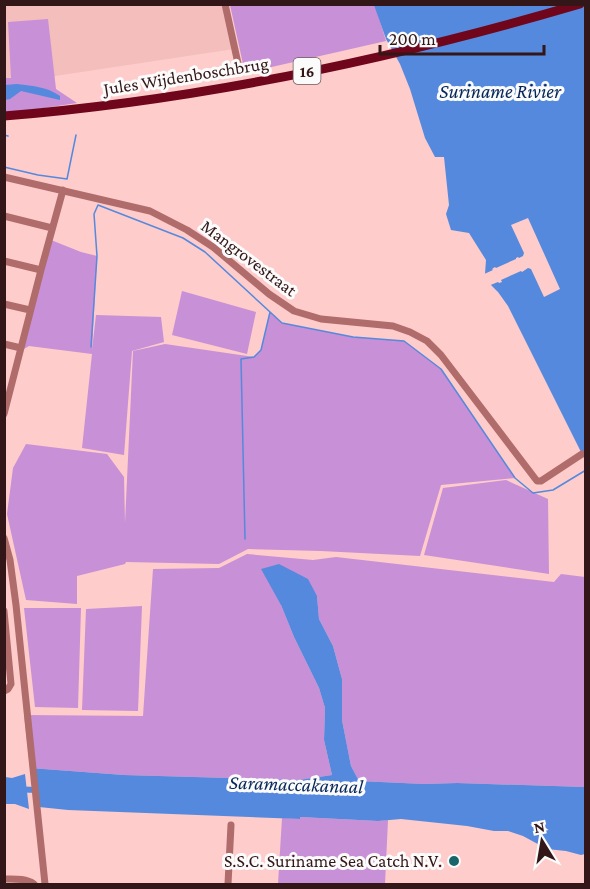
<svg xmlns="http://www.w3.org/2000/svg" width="590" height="889" font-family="'Crimson Pro',serif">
	<rect width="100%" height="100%" fill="#fdcccb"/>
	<path fill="#f4bebd" d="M4,5H225L234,49L55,76L5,78Z"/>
	<path fill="#c890d6" d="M230,5H375L386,41L245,73Z
		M48,19L56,89L77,103L5,114L4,76L5,78H11L8,22Z
		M51,240L81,252L97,256L92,350L96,315L161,317L164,342L132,351L124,455L82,448L92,354L29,346L22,350Z
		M182,291L256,312L247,354L172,335Z
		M270,312L282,323L353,337L404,341L441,369L515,478L441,485L420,556L321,551L248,549L219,564L126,562L125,564L77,576V604L26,600L7,514L13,468L26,444L107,454L124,477L125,523L133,351L165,344L254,357L261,350Z
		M506,480L548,499L549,574L424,555L443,488Z
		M247,554L313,560L336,557L554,582L561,574L585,577V787L457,783L424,784L359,781L351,766L342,720V679L333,646L319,619L317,596L281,605L294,637L319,688L325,708L324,740L332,775L300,780L124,775L30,768L24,715L143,716L153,569L219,568Z
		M142,606L138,711L82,710L86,609Z
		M24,608H81L78,708L35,707Z
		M300,817L378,821L388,820L385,884H278L282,818L299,819Z"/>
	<path fill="#5589dd" d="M374,5H585V460L508,306L498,292L491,285L485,274L486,260L469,233L451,230L446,214L449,205L444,157H435L425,138L410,89L400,64L386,39Z
		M17,84C34,86 47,87 60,96V100L21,91L10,99L5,100V85Z
		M279,564L308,579L317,596L319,619L333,646L342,679V720L351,766L359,781L424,784L457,783L585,787V854L581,855L566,851L547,849L523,836L508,831H494L467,826L401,819L378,821L300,817V819L68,810L39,807L30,768L124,775L299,780L332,775L324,740L325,708L319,688L294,637L281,605L261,569Z
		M25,774L29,809L15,804H5V777L12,778Z"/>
	<path fill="#fdcccb" d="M528,218L560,289L544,297L531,269L528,268L522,272L521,271L501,280L502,282L499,283L498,282L488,286L482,275L493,270L492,269L495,267L496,268L516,259V258L518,257L519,258L523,256L524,253L511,225Z"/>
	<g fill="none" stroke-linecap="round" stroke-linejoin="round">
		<path stroke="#5589dd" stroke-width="1.5" d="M4,135L8,136
			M4,167L38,175L67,179L76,135
			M97,256L94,214L98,205L183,238L205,252L282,323L353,337L404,341L441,369L515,478L533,493L553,490L586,470
			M91,347L97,256
			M245,539L241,359L254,357L261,350L270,312
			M4,670V677"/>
		<path stroke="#5589dd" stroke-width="6" d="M4,789L39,790"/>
		<path stroke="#b06b6b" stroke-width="7" d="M225,4L239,68
			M4,177L150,211L187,230L213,247L269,294L294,311L321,319L393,326L410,332L427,341L441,355L537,481H541L582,454
			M4,216L52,228
			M4,261L41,270
			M4,304L30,310
			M4,344L21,348
			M4,414L41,270L63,190
			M4,538L10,560L16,605L45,884
			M4,611L11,684L8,689L4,691
			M4,879C14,879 26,878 34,884
			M228,884L231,825"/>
		<path stroke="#70061b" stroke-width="9" d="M4,116C199,100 393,59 580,4"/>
	</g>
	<circle fill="#18666a" stroke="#fbfbfb" stroke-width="2" cx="454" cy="861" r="6"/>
	<g text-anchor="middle" stroke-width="6" stroke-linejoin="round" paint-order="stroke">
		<rect fill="#fbfbfb" stroke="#6f5b5b" stroke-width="1.5" x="293.5" y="58" width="27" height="26" rx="4.5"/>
		<g font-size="16" font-weight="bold" fill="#331617">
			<text x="307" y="77">16</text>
		</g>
		<g font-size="18" fill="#331617" stroke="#fbfbfb">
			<text transform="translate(186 76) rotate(-9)" y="6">Jules Wijdenboschbrug</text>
			<text transform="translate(249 258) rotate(37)" y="6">Mangrovestraat</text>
		</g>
		<g font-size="18" fill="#331617" stroke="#fbfbfb" text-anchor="end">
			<text x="442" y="867">S.S.C. Suriname Sea Catch N.V.</text>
		</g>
		<g font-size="20" font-style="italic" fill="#05265a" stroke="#fbfbfb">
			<text x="500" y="98">Suriname Rivier</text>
			<text transform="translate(296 784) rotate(2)" y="7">Saramaccakanaal</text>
		</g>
	</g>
	<rect width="590" height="889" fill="none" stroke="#331617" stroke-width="12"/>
	<g transform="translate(542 841) rotate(349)" stroke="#fbfbfb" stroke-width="4.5" paint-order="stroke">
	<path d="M0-4.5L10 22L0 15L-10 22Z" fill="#331617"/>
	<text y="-9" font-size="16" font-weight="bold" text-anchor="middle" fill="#331617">N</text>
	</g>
	<path d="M380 45v9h164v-9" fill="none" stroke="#331617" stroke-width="3"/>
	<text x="389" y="45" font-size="18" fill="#331617" stroke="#fbfbfb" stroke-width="4.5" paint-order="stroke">200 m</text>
</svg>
